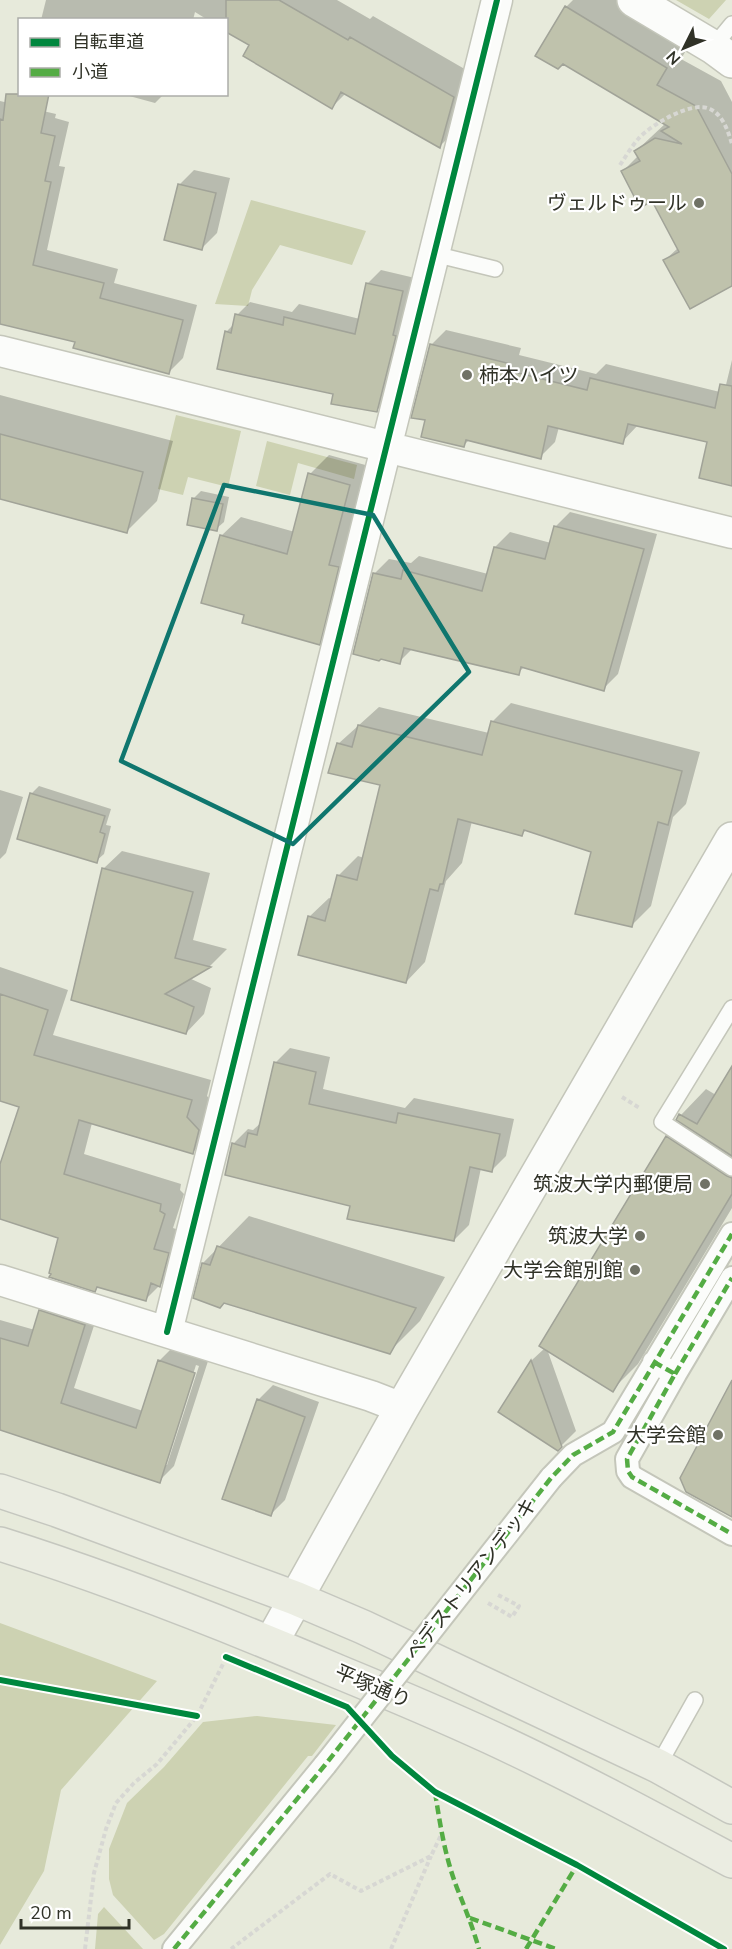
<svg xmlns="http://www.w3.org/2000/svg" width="732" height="1949" font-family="'Nunito Sans','Noto Sans JP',sans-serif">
	<rect width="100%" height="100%" fill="#e7eadb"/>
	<path fill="#cdd2b2" d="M676,0H726L709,19Z
		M251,200L366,231L352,265L280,245L252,290L248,306L215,304Z
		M176,415L241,431L228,487L188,477L183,495L158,489Z
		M267,441L357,465L354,479L298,463L290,495L256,486Z
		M0,1623L157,1681L61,1790L44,1871L0,1945Z
		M257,1716L336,1725L312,1756H308L164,1934L154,1940L113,1895L109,1879V1849L127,1803L164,1767L203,1722Z
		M104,1907L143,1949H95L98,1914Z"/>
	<path fill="#0003" fill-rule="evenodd" d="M46,0H337L370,19L373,16L475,75L461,125L440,146L346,93L332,107L251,45L226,20H208L195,12L193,20H41Z
		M573,0H621L691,42L681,59L721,81L732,102V285L665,260L678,248L653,199L622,172L638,156L636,151L666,123L566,7Z
		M122,94H164L155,103Z
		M0,101L56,114L55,118L69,122L59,166L65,167L47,250L118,269L114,283L197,305L183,358L168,373L77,341L0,322Z
		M194,170L230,178L217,233L202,248L179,185Z
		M381,270L415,278L390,397L377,410L335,393L226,332L235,323L237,315L250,302L292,312L299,304L360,319L368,283Z
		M446,330L521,348L519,355L596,374L606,364L724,393L732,360V484L709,441L638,425L622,442L559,427L555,442L540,457L469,440L464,445L426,419L431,345Z
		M0,395L173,441L157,501L126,532L0,498Z
		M329,455L369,466L338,624L319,643L245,613L221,536L241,517L295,532L310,474Z
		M201,491L229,497L224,522L216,529L193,499Z
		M570,512L657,534L618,674L603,689L524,667L518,673L412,649L399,662L374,574L389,559L411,563L419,556L488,574L495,547L510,532L551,543L555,527Z
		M511,703L700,752L686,804L673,817L651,906L632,925L592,851L527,829L522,834L472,821L462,863L446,881L425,962L406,982L309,917L329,898L332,899L338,876L358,856L364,858L382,784L338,744L379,707L489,733L492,722Z
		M39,786L111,809L106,825L111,826L104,854L96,861L19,838L32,793Z
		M0,790L23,797L6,853L0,859Z
		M122,851L210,873L193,940L227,949L210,966L189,978L211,988L204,1014L186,1033L73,999L103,869Z
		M0,967L68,990L53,1035L211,1080L207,1096L219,1109L213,1132L193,1152L92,1123L84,1154L181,1184L180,1190L184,1194L173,1228L188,1233L180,1265L145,1300L99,1286L95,1290L60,1237L0,1217V1169L21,1107L0,1100Z
		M290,1048L330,1057L323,1089L405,1108L414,1098L514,1119L506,1156L491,1171L481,1168L469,1225L454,1240L352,1205L233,1144L248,1129L253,1130L262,1122L275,1063Z
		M732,1069V1208L638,1364L612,1390L547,1349L576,1431L558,1449L501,1412L532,1360L545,1348L667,1137L682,1122L678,1119L681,1115L706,1089L716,1095Z
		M249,1216L445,1277L420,1321L389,1352L203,1263Z
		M55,1296L99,1310L74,1388L143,1411L159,1361L174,1346L209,1358L174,1466L159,1481L0,1424V1320L35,1330L41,1311ZM196,1365L199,1366L167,1465H164Z
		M273,1385L319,1402L285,1500L270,1515L258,1400Z"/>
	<path fill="#bfc2ac" stroke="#a1a398" stroke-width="1.5" d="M226,0H279L348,40L350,37L454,97L440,148L341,92L332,109L243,56L249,45L226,32Z
		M565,6L667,68L657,85L696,106L732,174V286L690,309L663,260L679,252L652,201L640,208L621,171L640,161L634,151L655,138L682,144L661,131L669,127L563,64L558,69L535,56Z
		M6,94H49L41,133L55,136L45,181L51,182L33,265L104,283L100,298L183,320L169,374L73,348L75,342L0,324V119L3,120Z
		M178,184L216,193L202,250L164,240Z
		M366,283L403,291L393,335L396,336L377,412L331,404L333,394L217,369L225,331L231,333L235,314L283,325L284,317L355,334Z
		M430,344L507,363L506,370L587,390L590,378L715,408L720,384L732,386V486L699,478L707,442L628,424L623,444L548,426L541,459L466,440L464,447L421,437L425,420L411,418Z
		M0,434L143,472L127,533L0,499Z
		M308,473L350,485L329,565L339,567L320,645L242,623L244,615L201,603L220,535L287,554Z
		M192,498L223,504L217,531L187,525Z
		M554,526L644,549L604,691L521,667L519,675L404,648L400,664L381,659L379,661L353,654L373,573L401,579L403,570L482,591L494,547L545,559Z
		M491,721L682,771L668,825L658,822L632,927L575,914L591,852L524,830L522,836L458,819L443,884H440L438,891L430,889L406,983L298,955L308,916L325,921L337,875L357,880L380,785L328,773L337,743L352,747L358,725L482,755Z
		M30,793L105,816L100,832L105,834L97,863L17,839Z
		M102,868L193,892L175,958L211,967L165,994L194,1007L186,1034L71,1000Z
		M0,994L48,1010L34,1055L192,1100L187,1117L199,1130L193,1154L79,1120L64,1174L161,1204L160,1211L165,1214L154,1249L169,1253L160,1287L151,1283L146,1301L97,1287L95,1292L49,1277L51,1274L49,1273L58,1238L0,1219V1164L19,1107L0,1101Z
		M274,1062L316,1072L309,1104L396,1123L398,1113L500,1134L492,1172L470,1167L454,1241L347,1219L350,1206L225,1175L232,1143L245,1147L248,1133L257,1135Z
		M732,1066V1156L676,1120L679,1114L697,1124Z
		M666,1136L727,1176L732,1178V1194L613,1392L539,1346Z
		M217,1246L416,1308L390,1354L224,1303L220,1308L193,1298L202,1263L210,1265Z
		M39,1310L85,1325L61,1403L136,1428L158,1360L195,1373L160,1483L0,1430V1338L28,1346Z
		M531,1360L562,1447L558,1451L498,1412Z
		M732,1380V1517L686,1492L680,1478Z
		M257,1399L305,1417L271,1516L222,1499Z"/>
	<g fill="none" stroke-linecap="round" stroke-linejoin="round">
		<g stroke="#c4c6ba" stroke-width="18">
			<path id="service" d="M713,47L732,24
				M434,254L495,269
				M732,1008L662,1122L732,1168
				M658,1766L695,1700"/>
		</g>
		<g stroke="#c4c6ba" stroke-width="26">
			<path id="pedestrian" d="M654,1362L675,1374L627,1459L628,1471L632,1477L732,1534
				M675,1374L732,1278
				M551,1478L573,1455L613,1432L732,1234
				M174,1949L325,1765"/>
		</g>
		<g stroke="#c4c6ba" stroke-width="33">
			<path id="minor" d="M0,351L732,533
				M0,1280L371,1396L402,1408
				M167,1332L497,0"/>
		</g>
		<g stroke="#c4c6ba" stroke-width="36">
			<path id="tertiary" d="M634,0L713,47L732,61
				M271,1643L402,1408L732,839"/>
		</g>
		<g stroke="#c5c7bf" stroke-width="36">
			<path id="primary" d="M0,1491L57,1510L295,1598L363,1627L658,1766L732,1807
				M0,1544C115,1580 228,1625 339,1672C390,1693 440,1714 490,1737C572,1775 652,1818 732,1861"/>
		</g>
		<path stroke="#d7d7d3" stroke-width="4" stroke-dasharray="4.5 3" stroke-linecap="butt" d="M620,165C626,156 632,146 639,138C651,125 692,100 710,109C723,115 728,131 732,144
			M622,1097L641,1109
			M488,1603L512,1617L519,1606L498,1595
			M380,1742L392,1756L435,1792L577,1865L724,1949
			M85,1949L94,1873L106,1829L116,1803L134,1783L157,1764L197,1716L224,1662
			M231,1949L330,1874L361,1891L431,1856L442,1833
			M391,1949L431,1856"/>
		<use href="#service" stroke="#fbfcfa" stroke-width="15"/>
		<use href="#pedestrian" stroke="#fbfcfa" stroke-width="22"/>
		<use href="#minor" stroke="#fbfcfa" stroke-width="30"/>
		<use href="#tertiary" stroke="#fbfcfa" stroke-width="33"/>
		<use href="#primary" stroke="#ebede2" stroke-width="33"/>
		<g stroke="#c4c6ba" stroke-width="26" stroke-linecap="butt">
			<path id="pedestrian-bridge" d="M325,1765L551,1478"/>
		</g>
		<use href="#pedestrian-bridge" stroke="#fbfcfa" stroke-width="22"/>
		<path stroke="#54ac44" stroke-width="4.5" stroke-dasharray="9 4.5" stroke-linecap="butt" d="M654,1362L675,1374L627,1459L628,1471L632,1477L732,1534
			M675,1374L732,1278
			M435,1792C440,1824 445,1857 457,1888C465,1908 473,1928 479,1949
			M470,1918L556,1949
			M174,1949L325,1765L551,1478L573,1455L613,1432L732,1234
			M526,1949L577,1865"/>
		<g stroke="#fff" stroke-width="10">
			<path id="cycleway" d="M167,1332L497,0
				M226,1657L347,1707L392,1756L435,1792L577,1865L724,1949
				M0,1680L197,1716"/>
		</g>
		<use href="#cycleway" stroke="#00873e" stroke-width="6"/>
	</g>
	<path fill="none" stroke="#0f766e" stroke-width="4.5" stroke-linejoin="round" d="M224,485L373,515L469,672L293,844L121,761Z"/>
	<g fill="#707266" stroke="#fff" stroke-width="2">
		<circle cx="699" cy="203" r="6"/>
		<circle cx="467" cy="375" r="6"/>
		<circle cx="705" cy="1184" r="6"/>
		<circle cx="640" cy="1236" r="6"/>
		<circle cx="635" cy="1270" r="6"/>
		<circle cx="718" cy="1435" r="6"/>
	</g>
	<g text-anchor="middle" stroke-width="4.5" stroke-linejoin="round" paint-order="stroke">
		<g font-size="20" fill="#303227" stroke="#fff" text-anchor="end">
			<text x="687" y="210">ヴェルドゥール</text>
			<text x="479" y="382" text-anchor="start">柿本ハイツ</text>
			<text x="693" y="1191">筑波大学内郵便局</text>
			<text x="628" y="1243">筑波大学</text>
			<text x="623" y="1277">大学会館別館</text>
			<text x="706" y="1442">大学会館</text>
		</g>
		<g font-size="20" fill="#303227" stroke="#fff">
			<text transform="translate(471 1579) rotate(-52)" y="7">ペデストリアンデッキ</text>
			<text transform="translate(373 1686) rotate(23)" y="7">平塚通り</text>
		</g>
	</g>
	<rect x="18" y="18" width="210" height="78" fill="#ffffff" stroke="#acada9" stroke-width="1.5"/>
	<rect x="30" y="38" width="30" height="9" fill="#00873e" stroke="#acada9" stroke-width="1.5"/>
	<text x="72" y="48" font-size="18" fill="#303227">自転車道</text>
	<rect x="30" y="68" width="30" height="9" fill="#54ac44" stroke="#acada9" stroke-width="1.5"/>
	<text x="72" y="78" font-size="18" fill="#303227">小道</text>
	<g transform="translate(684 48) rotate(227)" stroke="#ffffff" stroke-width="4.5" paint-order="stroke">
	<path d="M0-4.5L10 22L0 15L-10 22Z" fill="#303227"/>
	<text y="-9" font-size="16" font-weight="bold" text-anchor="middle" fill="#303227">N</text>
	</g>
	<path d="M21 1919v9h108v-9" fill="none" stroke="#303227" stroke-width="3"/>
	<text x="30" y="1919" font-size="18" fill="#303227" stroke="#ffffff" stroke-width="4.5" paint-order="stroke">20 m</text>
</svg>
